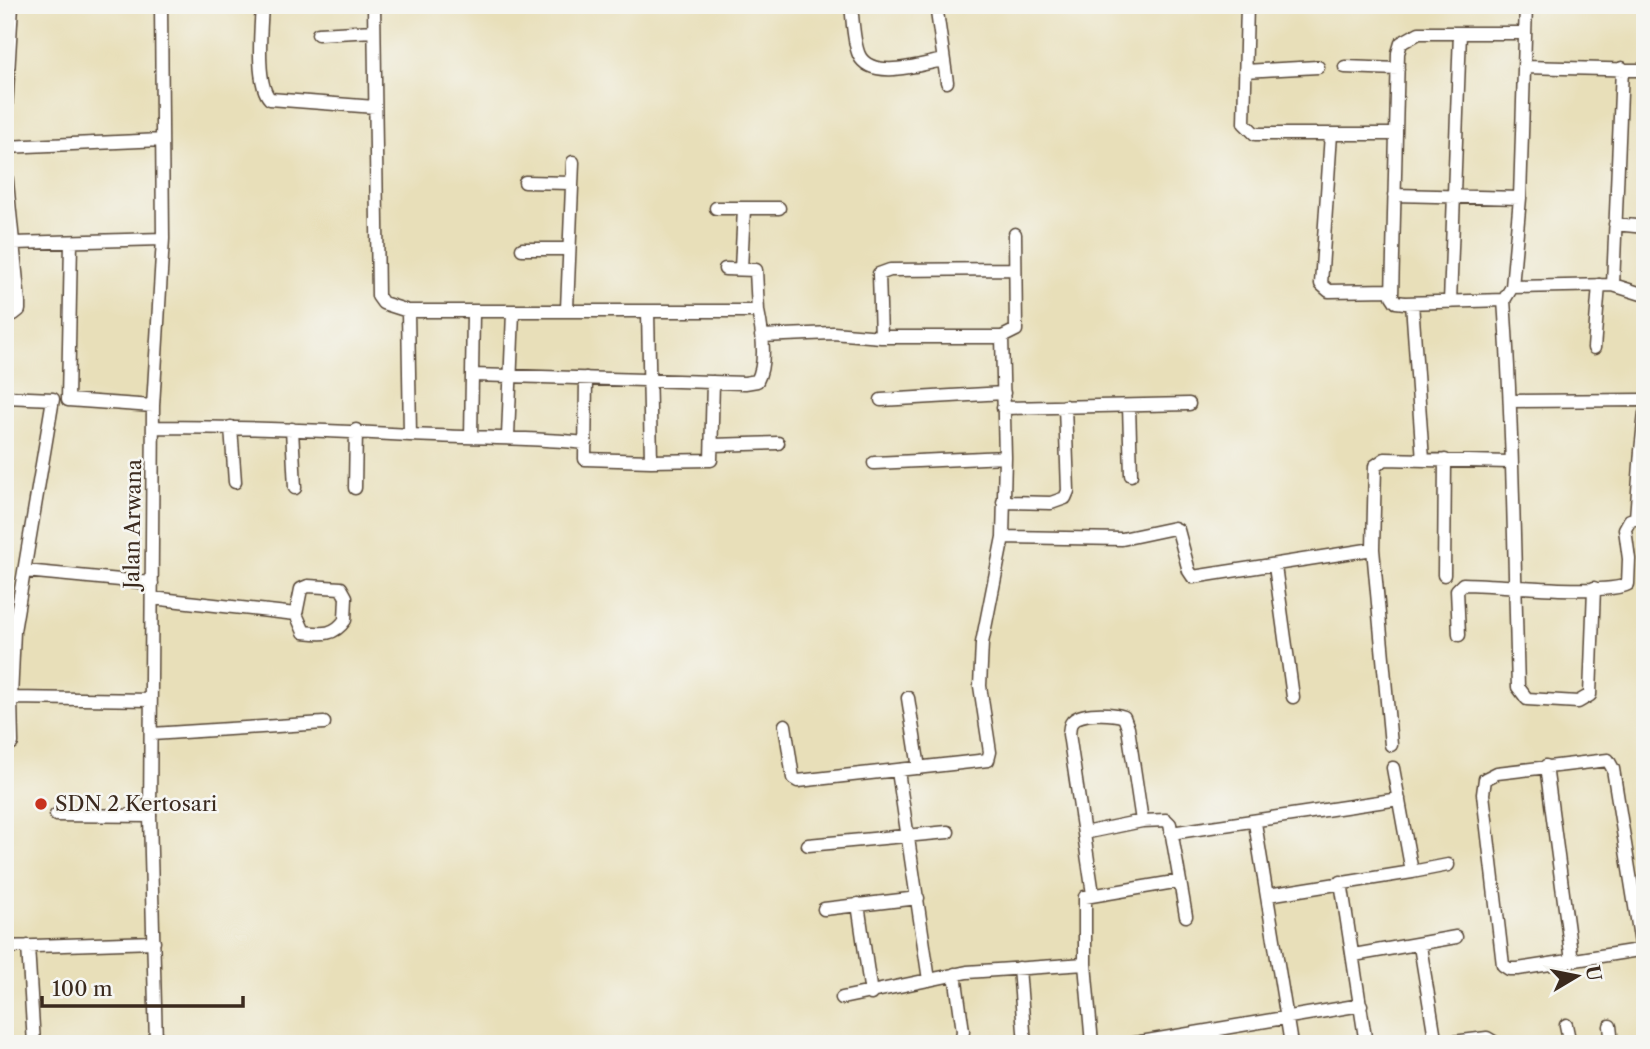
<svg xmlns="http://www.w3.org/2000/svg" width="1650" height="1049" font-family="'Libre Caslon Text',serif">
	<rect width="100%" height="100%" fill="#f6f6f2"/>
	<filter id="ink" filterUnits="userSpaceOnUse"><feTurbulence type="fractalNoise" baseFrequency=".0143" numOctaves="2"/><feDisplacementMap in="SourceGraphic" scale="14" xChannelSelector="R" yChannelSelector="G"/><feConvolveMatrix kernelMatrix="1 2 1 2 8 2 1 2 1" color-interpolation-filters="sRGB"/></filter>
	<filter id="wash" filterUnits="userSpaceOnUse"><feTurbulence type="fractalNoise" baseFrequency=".00686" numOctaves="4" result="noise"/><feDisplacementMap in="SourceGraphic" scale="28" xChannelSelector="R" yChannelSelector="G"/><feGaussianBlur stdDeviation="1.57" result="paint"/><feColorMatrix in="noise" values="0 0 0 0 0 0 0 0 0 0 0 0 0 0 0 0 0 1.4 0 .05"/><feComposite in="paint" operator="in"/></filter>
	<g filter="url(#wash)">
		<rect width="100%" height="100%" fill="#e8dfb9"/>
	</g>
	<g filter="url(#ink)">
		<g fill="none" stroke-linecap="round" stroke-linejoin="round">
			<g stroke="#554535" stroke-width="15">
				<path id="minor" d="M262,5C261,27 255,84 270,99L375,107
					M374,5L378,296L383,303L408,311H758C762,330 767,363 757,381L745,383L472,375
					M851,5C853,21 853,41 859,55C871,81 922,64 943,60
					M936,5L947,82
					M1247,5L1244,123L1255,134H1395
					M1526,5L1520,198L1512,287L1504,300C1513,429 1514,558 1518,687L1527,699L1578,702L1590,695L1594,588
					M318,34L374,31
					M1345,67L1398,69
					M1524,67L1645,70
					M1245,71L1318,67
					M5,127L12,5
					M1331,134L1321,284L1329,291L1392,290
					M5,147L162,140
					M5,162L19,302V310L14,314H5
					M525,182L571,183
					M1394,195L1520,198
					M716,208H779
					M1615,224L1645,227
					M71,242L68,400L153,406
					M13,243L163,239
					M522,249H568
					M725,269L756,270L758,311
					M741,269L744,209
					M1613,285L1622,68
					M1512,287L1613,285L1645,295
					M1504,300L1405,303L1396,302L1392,296L1398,53L1401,43L1419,33H1523
					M1450,302L1460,33
					M1412,303L1423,460
					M567,309L573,162
					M408,311L410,435
					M761,336L833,333L881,337H1002L1005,457L1003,537L982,643L980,686L990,752L988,760L798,781L793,778L785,725
					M881,337L879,274L890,270L1015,269
					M1002,337L1016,330L1015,234
					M1594,348L1599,285
					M586,378L585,459L651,461L648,312
					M5,397L53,399L14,631L5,630
					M881,400L1004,393
					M1511,401L1645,400
					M1129,406L1131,475
					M1003,408L1189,404
					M1645,413L1641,451H1645
					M154,427C239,427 324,430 410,435C469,438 527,437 586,443
					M231,427L235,482
					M292,429L295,488
					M508,436L513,312
					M471,437L473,313
					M712,445L778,443
					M651,461L711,460L713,382
					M874,463L1005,457
					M355,488L356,430
					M1003,502L1051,503L1065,498L1068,491L1065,406
					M1636,518L1641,451
					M1003,537L1122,539L1174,528L1178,530L1189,571L1193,577L1373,549
					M1275,566L1293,697
					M25,571L152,583
					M1444,575L1445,460
					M152,598L296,614L304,632C322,634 334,636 345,620L346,597L341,588L308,586L301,589L296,614
					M14,631L11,698L151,700
					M1459,635L1457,590L1463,584C1495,584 1606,596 1628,584L1629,559L1625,529L1630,520L1645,517
					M11,698L12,743
					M908,698L919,768
					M152,734L324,723
					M1391,745L1373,549L1375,466L1385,459L1509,462
					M1546,766L1572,961
					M898,771L929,980
					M56,815L150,816
					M1255,823L1291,1044
					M1084,833L1142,821L1166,820L1170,824L1186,916
					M1171,833L1399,799
					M808,845L948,832
					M1412,872L1448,865
					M1341,882L1366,1044
					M1093,894L1069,734C1070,730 1069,725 1072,722C1079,711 1113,713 1124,717L1128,728L1142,821
					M1268,895L1412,872L1393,768
					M858,904L871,994
					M824,909L918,898
					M28,946L34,1044
					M1420,946L1436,1044
					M5,947L154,942
					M1642,950L1613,769L1608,760L1497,773L1485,779L1483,794L1503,965L1509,969H1518L1645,949
					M1354,955L1456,937
					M1019,968L1025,1044
					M955,974L963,1031L961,1044
					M842,998L967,972L1085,964
					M1566,1025L1570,1044
					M1610,1026L1612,1044
					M1218,1029L1220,1044
					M156,1044L150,816L153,406L163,239L161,5
					M1092,1044L1085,964V897L1180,881
					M1129,1044L1361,1005
					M1436,1044L1487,1038L1497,1044"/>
			</g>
			<use href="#minor" stroke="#fff" stroke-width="12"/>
		</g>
	</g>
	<circle fill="#c8321e" stroke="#f6f6f2" stroke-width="2.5" cx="41" cy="804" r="7"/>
	<g text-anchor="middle" stroke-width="5" stroke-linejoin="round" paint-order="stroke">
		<g font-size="21" fill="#3b2a1e" stroke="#f6f6f2">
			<text transform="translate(133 524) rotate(-89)" y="7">Jalan Arwana</text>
		</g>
		<g font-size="21" fill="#3b2a1e" stroke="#f6f6f2" text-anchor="start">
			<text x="55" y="811">SDN 2 Kertosari</text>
		</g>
	</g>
	<rect width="1650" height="1049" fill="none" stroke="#f6f6f2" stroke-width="28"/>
	<g transform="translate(1577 976) rotate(80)" stroke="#f6f6f2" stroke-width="5" paint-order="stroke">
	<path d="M0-5L12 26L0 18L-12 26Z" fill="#3b2a1e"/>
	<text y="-10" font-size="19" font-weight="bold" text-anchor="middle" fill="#3b2a1e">U</text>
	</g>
	<path d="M42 996v10h201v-10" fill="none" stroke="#3b2a1e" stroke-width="3.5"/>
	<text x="52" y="996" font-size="21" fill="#3b2a1e" stroke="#f6f6f2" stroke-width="5" paint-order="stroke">100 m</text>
</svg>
